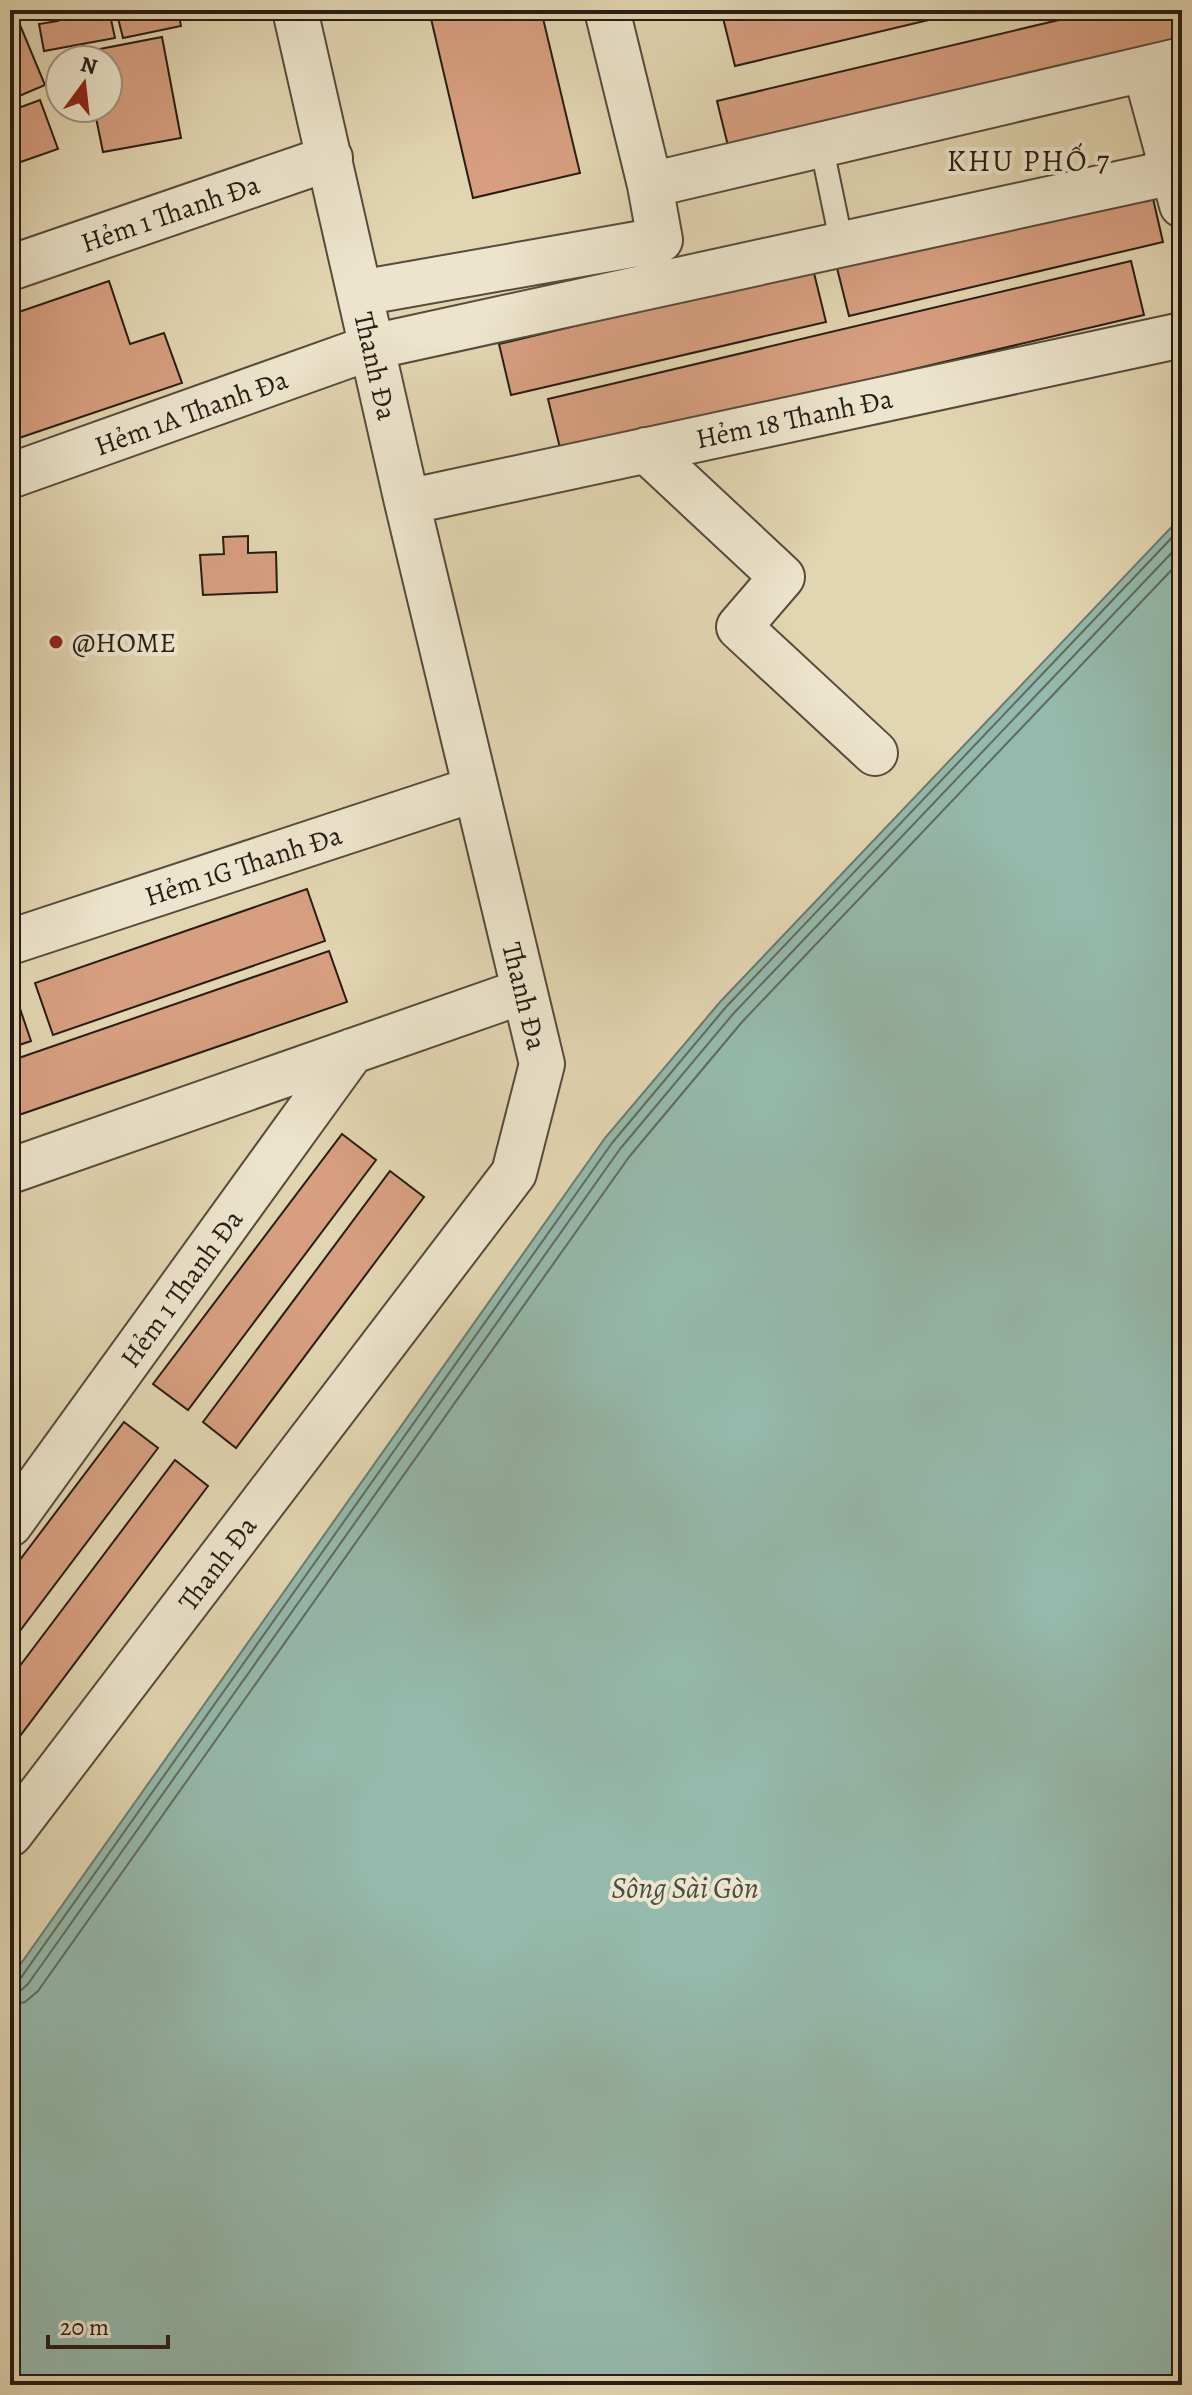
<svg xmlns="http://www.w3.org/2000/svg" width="1192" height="2395" font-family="Alegreya,serif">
	<rect width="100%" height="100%" fill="#e2d5b1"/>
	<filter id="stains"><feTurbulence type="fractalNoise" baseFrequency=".0025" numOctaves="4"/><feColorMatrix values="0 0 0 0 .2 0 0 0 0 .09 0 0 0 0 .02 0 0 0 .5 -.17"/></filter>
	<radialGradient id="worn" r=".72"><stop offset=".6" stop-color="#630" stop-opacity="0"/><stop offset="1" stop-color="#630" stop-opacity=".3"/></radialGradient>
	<path fill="#95b9ac" stroke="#697b70" stroke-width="2" d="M1182,516V2385H10V1979L605,1138L720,1002Z"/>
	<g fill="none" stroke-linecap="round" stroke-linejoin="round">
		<path stroke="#5e6b60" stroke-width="2" d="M10,1983L20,1979L612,1143L726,1007L1182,527
			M10,1993L20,1991L28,1984L620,1149L733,1014L1182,542
			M10,2005L25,2002L38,1991L629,1157L742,1022L1182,559"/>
	</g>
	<path fill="#d79f80" stroke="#271d15" stroke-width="2" d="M56,10H109L115,38L44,51L39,24L58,21Z
		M116,10H178L181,26L123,38Z
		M429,10H541L580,173L473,198Z
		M740,10H971L735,66L722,14Z
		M1101,10H1182V47L730,154L717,101Z
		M20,25L45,85L10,100V29Z
		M162,37L181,138L103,152L94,108H108V60H60V65L58,57Z
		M40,100L58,149L12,165L16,182L10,183V111Z
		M1151,190L1163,242L849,316L836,264Z
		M1131,261L1144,315L561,452L548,399Z
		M813,269L826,322L511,395L499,344Z
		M109,281L130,344L164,333L182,383L10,441V315Z
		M248,536V553L276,552L277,592L203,595L200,555L224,554L223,537Z
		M307,889L325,941L53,1035L35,983Z
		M329,951L347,1002L10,1118V1061Z
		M14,991L31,1041L10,1048V992Z
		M342,1134L376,1160L188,1410L153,1384Z
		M390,1171L424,1197L236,1448L203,1422Z
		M124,1422L158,1448L10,1644V1573Z
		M175,1460L208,1486L20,1736L10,1728V1679Z"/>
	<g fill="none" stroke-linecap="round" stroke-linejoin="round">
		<g stroke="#564b3c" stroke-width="26">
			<path id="service" d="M821,144L842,245"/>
		</g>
		<g stroke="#564b3c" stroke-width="48">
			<path id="minor" d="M1145,69L1182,205
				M650,185L1182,60
				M10,268L330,158
				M360,293L660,240L650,185L607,10
				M646,450L782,577L739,627L875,753
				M10,476L372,347L1173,172
				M407,502L1182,335
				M10,942L475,789
				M10,1171L524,991
				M10,1524L352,1051
				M10,1834L514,1173L542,1064L407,502L295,10"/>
		</g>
		<use href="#service" stroke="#ece4cc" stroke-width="22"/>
		<use href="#minor" stroke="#ece4cc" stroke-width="44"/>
	</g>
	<circle fill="#8f2418" stroke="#ece4cc" stroke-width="3" cx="56" cy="642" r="8"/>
	<g text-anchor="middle" stroke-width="8" stroke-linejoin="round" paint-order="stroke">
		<g font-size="28" fill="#271d15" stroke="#ece4cc">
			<text transform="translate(170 213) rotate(-19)" y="10">Hẻm 1 Thanh Đa</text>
			<text transform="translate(376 366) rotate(77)" y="10">Thanh Đa</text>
			<text transform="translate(191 412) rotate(-20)" y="10">Hẻm 1A Thanh Đa</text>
			<text transform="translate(794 418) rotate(-12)" y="10">Hẻm 18 Thanh Đa</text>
			<text transform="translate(243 865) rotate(-18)" y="10">Hẻm 1G Thanh Đa</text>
			<text transform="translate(525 996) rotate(76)" y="10">Thanh Đa</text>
			<text transform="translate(181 1288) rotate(-54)" y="10">Hẻm 1 Thanh Đa</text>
			<text transform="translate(217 1563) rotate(-53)" y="10">Thanh Đa</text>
		</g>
		<g font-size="28" fill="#271d15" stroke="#ece4cc" text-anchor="start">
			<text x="72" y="652">@HOME</text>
		</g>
		<g font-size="30" letter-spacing="2" fill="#271d15" stroke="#ece4cc">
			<text x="1029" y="171">KHU PHỐ 7</text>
		</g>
		<g font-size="30" font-style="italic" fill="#484c42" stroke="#ece4cc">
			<text x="685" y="1898">Sông Sài Gòn</text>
		</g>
	</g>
	<rect width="1192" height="2395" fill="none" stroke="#e2d5b1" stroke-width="40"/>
	<rect x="12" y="12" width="1168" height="2371" fill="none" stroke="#271d15" stroke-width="4"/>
	<rect x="20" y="20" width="1152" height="2355" fill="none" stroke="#271d15" stroke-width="2"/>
	<g transform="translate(84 84) rotate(15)"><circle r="38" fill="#ece4cc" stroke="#9d9483" stroke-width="2"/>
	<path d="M0-6L14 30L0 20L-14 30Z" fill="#8f2418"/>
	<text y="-12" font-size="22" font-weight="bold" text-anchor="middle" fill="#271d15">N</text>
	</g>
	<path d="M48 2335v12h120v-12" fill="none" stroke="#271d15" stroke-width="4"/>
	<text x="60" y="2335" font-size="24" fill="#271d15" stroke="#ece4cc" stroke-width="6" paint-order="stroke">20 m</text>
	<rect width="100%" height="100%" filter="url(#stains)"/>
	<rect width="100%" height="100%" fill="url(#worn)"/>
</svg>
